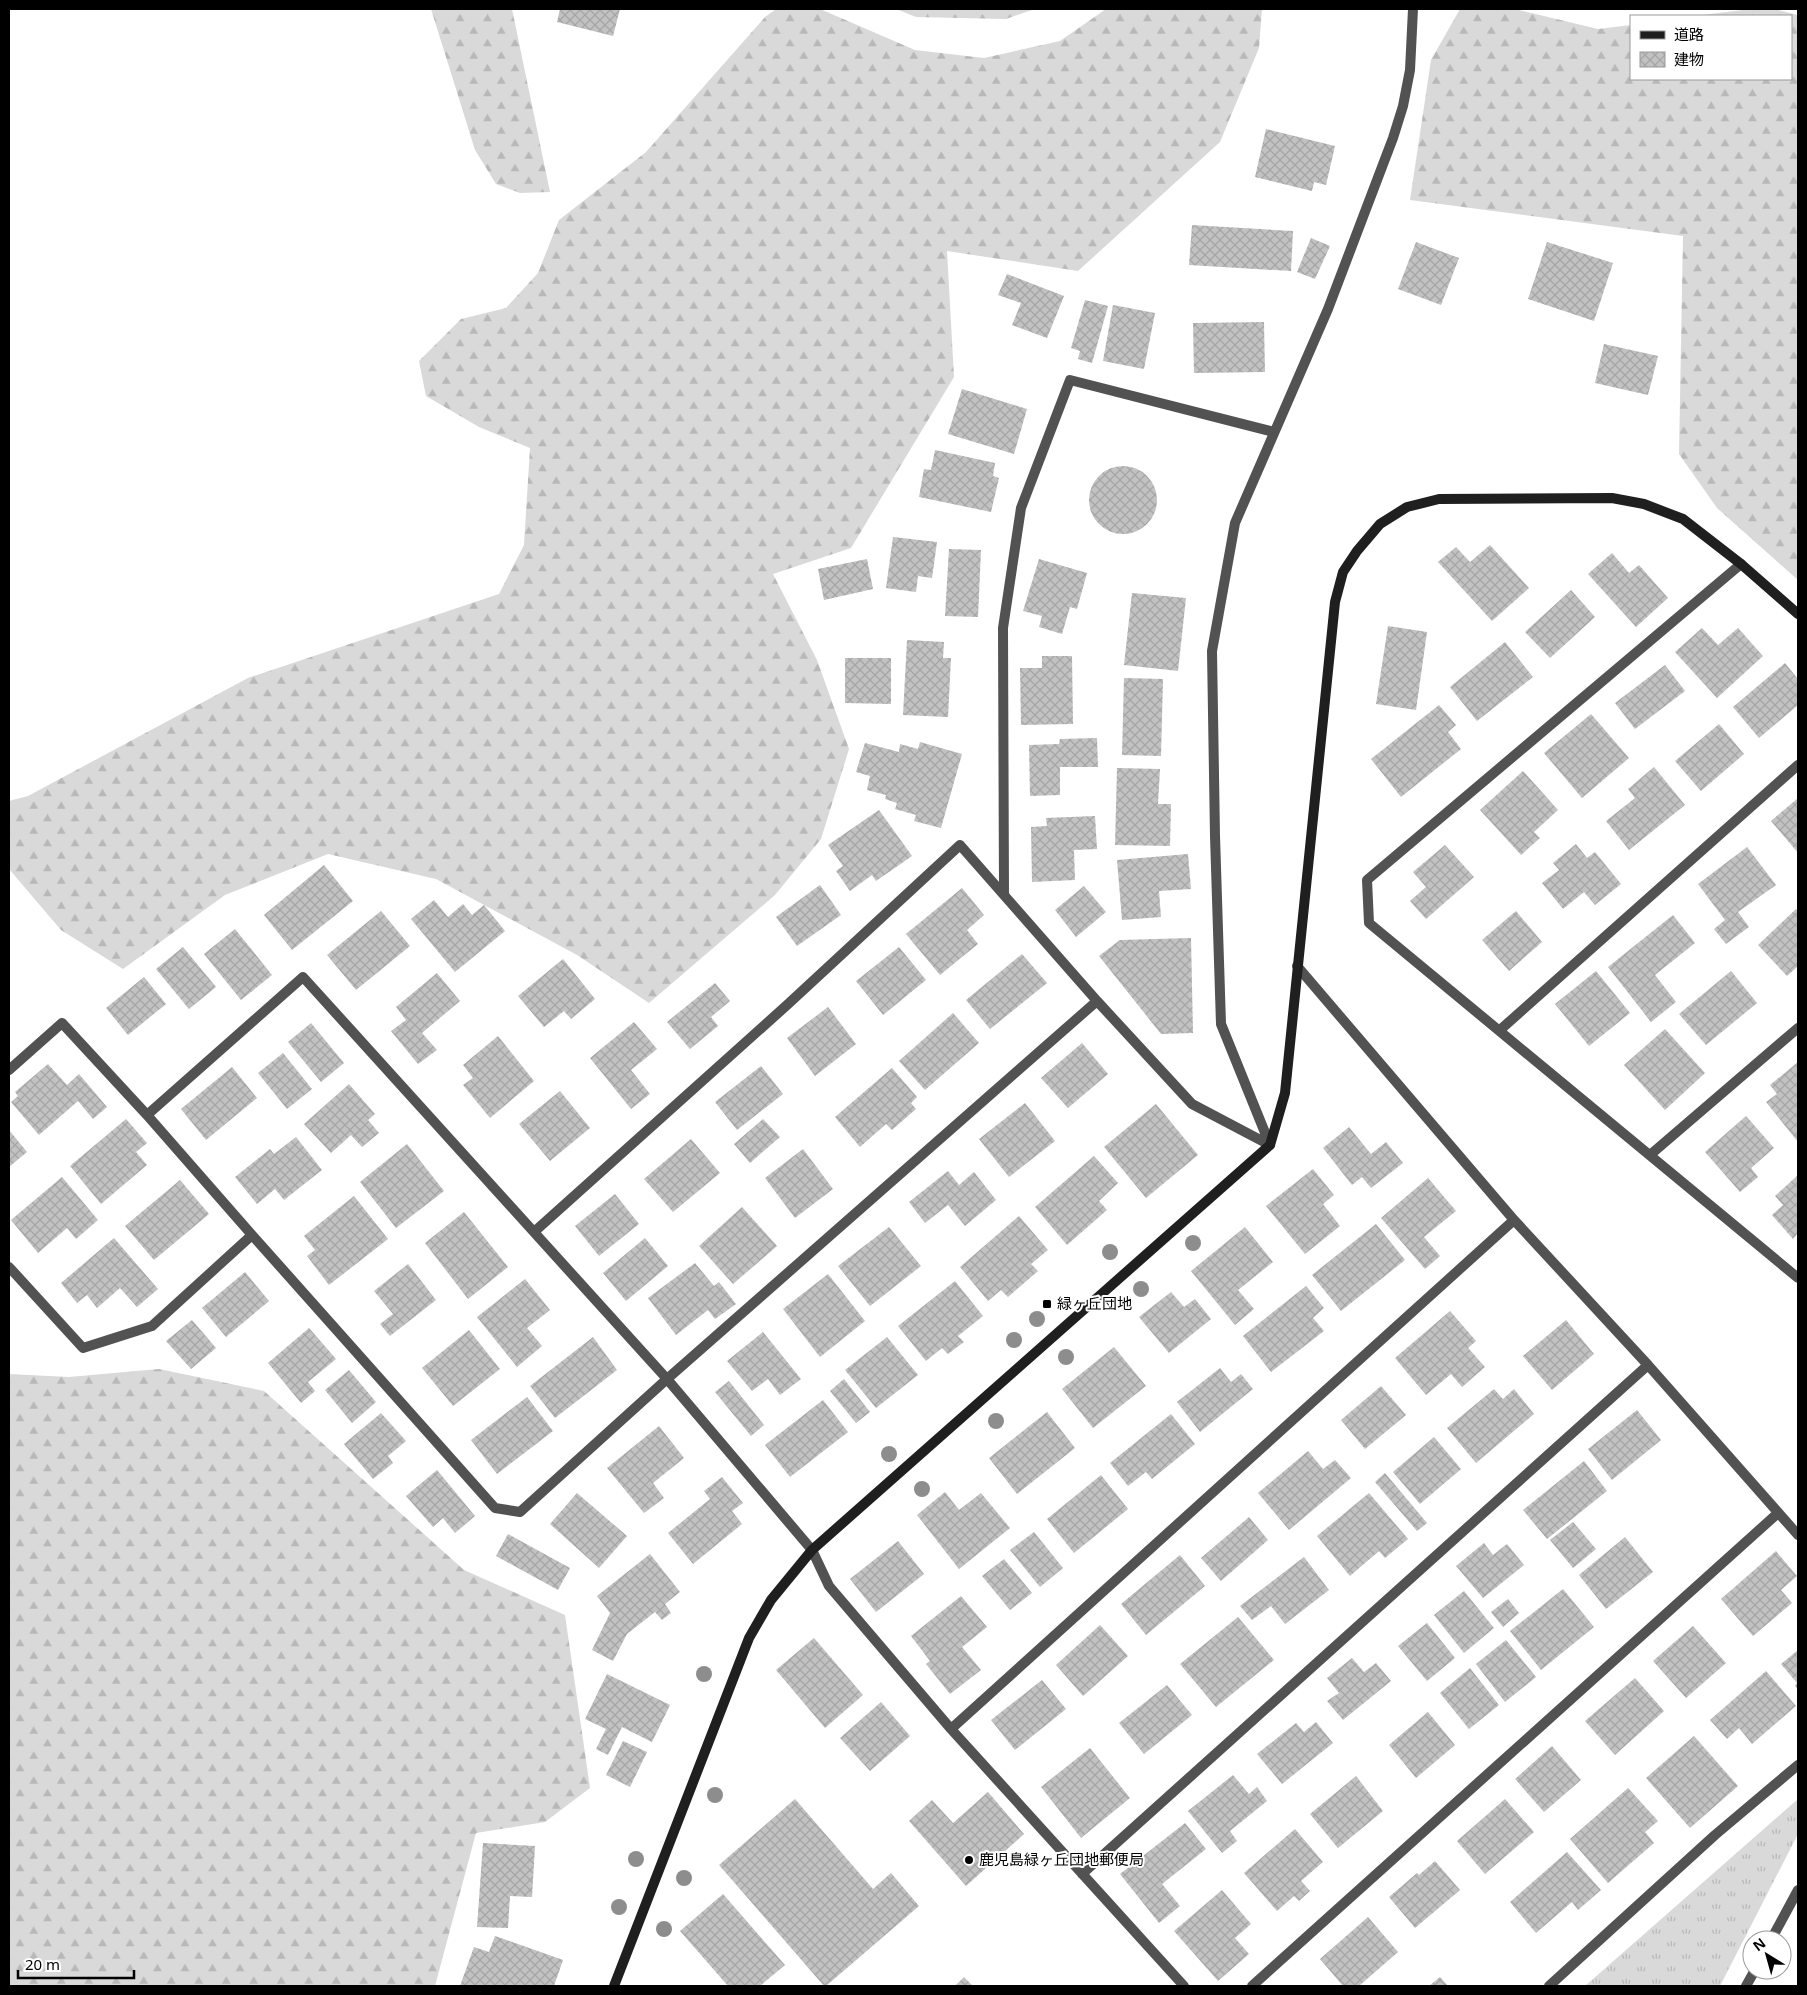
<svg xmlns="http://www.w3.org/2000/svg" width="1807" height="1995" font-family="'Noto Sans','Noto Sans JP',sans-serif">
	<defs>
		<pattern id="grass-tufts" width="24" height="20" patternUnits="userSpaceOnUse" patternTransform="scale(1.25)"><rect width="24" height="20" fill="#d9d9d9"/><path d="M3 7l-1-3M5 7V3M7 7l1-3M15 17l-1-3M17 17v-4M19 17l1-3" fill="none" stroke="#b8b8b8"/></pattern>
		<pattern id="forest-firs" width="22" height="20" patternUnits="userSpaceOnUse" patternTransform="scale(1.25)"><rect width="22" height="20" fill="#d9d9d9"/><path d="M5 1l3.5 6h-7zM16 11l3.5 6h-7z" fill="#b8b8b8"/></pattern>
		<pattern id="building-cross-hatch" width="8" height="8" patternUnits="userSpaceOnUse" patternTransform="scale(1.25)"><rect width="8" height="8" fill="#c2c2c2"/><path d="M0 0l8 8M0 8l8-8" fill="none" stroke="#a5a5a5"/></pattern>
	</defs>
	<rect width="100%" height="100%" fill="#fff"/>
	<path fill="url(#grass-tufts)" d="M1798,1799V1834L1720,1986H1585Z"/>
	<path fill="url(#forest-firs)" d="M431,9H512L550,192L520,193L496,184L475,150Z
		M776,9H820L915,50L984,58L1060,41L1106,9H1262L1259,48L1220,142L1078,271L947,251L954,377L851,548L773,574L817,660L849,749L821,839L775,895L649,1003L577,955L436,879L328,854L225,895L123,969L61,930L9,869V801L28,796L248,678L499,594L524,545L530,448L479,427L426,396L419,361L461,319L506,308L538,273L559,220L646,152L765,17Z
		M896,9H1035L1006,19L916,17Z
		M1460,9H1515L1598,29L1631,25V79H1791V16H1694L1751,9H1774L1798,15V580L1717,508L1679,454L1683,236L1410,200L1431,60Z
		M159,1369L264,1391L464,1570L565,1615L590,1788L545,1822L476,1833L435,1986H9V1374L69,1377Z"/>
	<path fill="url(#building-cross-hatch)" d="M560,9H620L613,36L557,22Z
		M1266,129L1335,146L1326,185L1314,182L1312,191L1255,177Z
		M1192,225L1293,231L1291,271L1189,265Z
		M1311,238L1330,246L1315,279L1297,272Z
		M1416,242L1459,258L1441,305L1398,289Z
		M1547,242L1613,263L1594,321L1528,299Z
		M1007,274L1064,296L1047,338L1012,325L1021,303L998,295Z
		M1085,300L1108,306L1092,363L1078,359L1080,351L1071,348Z
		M1113,305L1155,313L1144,369L1103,361Z
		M1264,322L1265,372L1194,373L1193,323Z
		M1604,344L1658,356L1648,395L1595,383Z
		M962,389L1027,409L1014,454L948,434Z
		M935,450L995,463L993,476L999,478L991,512L919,497L924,469L931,470Z
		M1089 500a34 34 0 1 1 68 0a34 34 0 1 1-68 0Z
		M893,537L937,542L932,578L918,576L916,592L886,588Z
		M1490,545L1529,588L1492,621L1438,562L1456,547L1470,562Z
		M949,549L981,550L978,617L945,616Z
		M1612,553L1629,573L1639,565L1668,598L1636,627L1588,574Z
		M867,559L873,589L824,600L818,569Z
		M1039,559L1087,573L1077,609L1070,607L1062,634L1039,627L1042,616L1023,611Z
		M1571,590L1595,617L1550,658L1525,632Z
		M1132,593L1186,598L1178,671L1124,665Z
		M1388,626L1427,632L1416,710L1376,704Z
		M1702,628L1718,645L1738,628L1763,656L1717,698L1675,652Z
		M907,640L944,642L943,658H951L948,717L903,715Z
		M1505,642L1533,677L1477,721L1450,687Z
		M1042,656H1072L1073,724L1021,725L1020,668H1042Z
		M845,658H891V704L845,703Z
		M1785,663L1798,679V705L1759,738L1733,707Z
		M1665,665L1685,691L1635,729L1615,703Z
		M1124,678L1163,679L1161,756L1122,755Z
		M1439,705L1456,725L1448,732L1461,749L1401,797L1371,759Z
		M1591,714L1629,758L1582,798L1544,753Z
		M1719,724L1744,754L1701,791L1675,761Z
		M1097,738L1098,767H1060V795L1030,796L1029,745L1059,744L1060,739Z
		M920,742L962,754L941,828L914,821L916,815L895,809L897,803L885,799L886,795L867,790L870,776L856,772L865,743L899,752L900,744L918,749Z
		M1654,767L1685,805L1629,850L1606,821L1635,798L1628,789Z
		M1117,768L1160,769L1158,804H1171L1170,846L1115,845Z
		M1523,771L1558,810L1534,832L1540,838L1521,855L1480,810Z
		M1798,798V853L1771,821Z
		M879,810L912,856L876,881L872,875L850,891L836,871L843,866L828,845Z
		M1095,816L1097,849L1074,850L1075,880L1032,882L1031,827L1047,826L1046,818Z
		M1576,844L1587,858L1595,852L1621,884L1595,905L1584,892L1563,909L1542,883L1559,870L1553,863Z
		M1445,845L1474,877L1426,919L1410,901L1426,887L1413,872Z
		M1747,847L1776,885L1738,912L1749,927L1726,944L1714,929L1725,920L1698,884Z
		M1188,854L1191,889L1159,891L1161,917L1122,920L1117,860Z
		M324,865L353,901L292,950L264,915Z
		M820,885L841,915L797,946L776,917Z
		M1084,886L1106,912L1076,937L1055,910Z
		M962,888L984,915L967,930L978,944L940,975L906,934Z
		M434,900L448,917L463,904L472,915L484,905L505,931L455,972L411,919Z
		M1796,909L1798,911V966L1787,976L1758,945Z
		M381,911L410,946L356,990L327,955Z
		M1516,911L1542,942L1509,971L1482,940Z
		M1673,915L1695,943L1655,975L1676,1002L1651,1022L1608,967Z
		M235,929L272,975L241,1000L204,954Z
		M1191,938L1193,1033L1161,1034L1099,956L1120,940Z
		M183,947L216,987L189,1009L156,969Z
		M899,947L926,980L883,1015L856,981Z
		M1022,954L1047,983L990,1029L966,1000Z
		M563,959L595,999L571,1019L564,1011L544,1027L518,996Z
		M1596,971L1630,1013L1589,1046L1555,1004Z
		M1731,971L1757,1003L1706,1045L1679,1014Z
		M437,973L460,1001L422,1033L437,1050L418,1064L391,1031L406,1020L396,1007Z
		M144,977L166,1004L128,1035L106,1008Z
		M715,983L730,1001L711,1017L718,1026L690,1049L667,1022Z
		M828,1007L856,1044L815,1076L787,1038Z
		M953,1013L979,1043L925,1090L899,1061Z
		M634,1022L657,1049L631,1070L650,1094L631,1109L590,1058Z
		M311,1023L344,1063L321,1082L288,1042Z
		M1665,1029L1705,1073L1665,1110L1624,1065Z
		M498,1036L534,1081L490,1118L463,1085L473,1078L463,1065Z
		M1082,1043L1108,1074L1068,1108L1041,1078Z
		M283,1053L312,1089L287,1109L258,1073Z
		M1798,1062V1142L1766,1102L1777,1094L1770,1085Z
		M48,1064L67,1085L79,1074L107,1107L93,1119L78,1101L39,1135L11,1102L18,1096L15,1092Z
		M761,1066L783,1094L737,1130L715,1102Z
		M232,1067L257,1098L206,1140L181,1109Z
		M892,1068L917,1097L911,1103L916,1109L892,1130L886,1124L860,1147L835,1117Z
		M349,1084L375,1114L368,1120L379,1133L362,1147L351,1135L331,1153L304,1124Z
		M560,1091L590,1128L550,1161L519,1124Z
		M1025,1103L1055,1141L1009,1177L979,1139Z
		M1156,1104L1198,1155L1146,1198L1104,1147Z
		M1746,1116L1774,1148L1751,1168L1758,1177L1740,1192L1705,1152Z
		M126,1119L147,1143L136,1152L147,1165L101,1204L70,1166Z
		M763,1119L780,1137L750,1163L734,1144Z
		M1349,1127L1371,1154L1386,1142L1403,1163L1371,1188L1362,1177L1352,1185L1323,1148Z
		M9,1130L27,1152L9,1167Z
		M296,1137L322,1170L284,1200L275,1189L257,1204L235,1177L270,1149L274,1154Z
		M691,1139L720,1173L673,1212L644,1179Z
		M407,1144L444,1191L396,1228L360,1182Z
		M803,1149L833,1189L795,1218L765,1178Z
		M1094,1156L1118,1183L1099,1201L1107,1210L1067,1245L1035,1207Z
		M1313,1169L1334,1195L1323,1204L1340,1226L1305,1254L1266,1206Z
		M948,1171L959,1185L974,1172L996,1200L965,1226L948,1205L925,1223L909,1202Z
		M1798,1175V1233L1793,1239L1772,1215L1783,1205L1775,1196Z
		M62,1177L98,1220L76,1239L67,1228L38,1253L11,1220Z
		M1428,1178L1456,1211L1424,1237L1440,1256L1425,1269L1381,1218Z
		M180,1180L209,1214L154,1260L125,1226Z
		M615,1194L639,1224L599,1256L575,1226Z
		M354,1196L388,1239L329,1285L307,1256L315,1250L304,1236Z
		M742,1207L777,1246L733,1284L699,1246Z
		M464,1212L508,1267L468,1299L425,1243Z
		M1019,1216L1048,1250L1031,1264L1038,1271L1008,1297L1001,1290L988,1301L960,1267Z
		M1376,1224L1405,1260L1341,1311L1312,1275Z
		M889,1227L921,1266L870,1306L838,1266Z
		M1245,1227L1273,1262L1238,1290L1254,1309L1235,1325L1191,1271Z
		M114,1238L158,1289L137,1307L120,1288L97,1308L87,1295L77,1303L61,1283Z
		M645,1238L668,1266L626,1301L603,1273Z
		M695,1263L714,1286L719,1282L736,1304L715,1319L708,1310L676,1335L648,1298Z
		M408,1264L436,1300L390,1336L380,1324L393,1314L374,1291Z
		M245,1272L269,1301L226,1337L202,1308Z
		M828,1274L865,1321L820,1357L783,1309Z
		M525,1279L550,1310L527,1328L542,1346L517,1367L477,1317Z
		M955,1281L983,1316L958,1336L964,1342L948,1354L942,1348L926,1361L898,1326Z
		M1306,1286L1324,1308L1313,1318L1324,1331L1271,1372L1243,1336Z
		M1171,1292L1184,1307L1195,1299L1211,1319L1169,1353L1139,1317Z
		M1450,1311L1476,1341L1468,1348L1485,1367L1462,1387L1451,1374L1426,1395L1395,1358Z
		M192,1320L216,1348L191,1369L166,1341Z
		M1566,1320L1594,1354L1552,1390L1523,1356Z
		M309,1328L336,1359L308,1382L315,1391L301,1403L268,1363Z
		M469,1330L500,1369L453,1406L422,1368Z
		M763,1332L801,1379L780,1395L768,1379L752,1391L727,1361Z
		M593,1337L617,1370L555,1418L530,1386Z
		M887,1337L918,1375L876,1408L845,1370Z
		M1114,1347L1146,1386L1093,1428L1062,1389Z
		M1220,1368L1231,1382L1241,1374L1253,1389L1200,1432L1177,1402Z
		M349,1370L376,1402L352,1423L325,1390Z
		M844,1379L870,1412L856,1423L830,1391Z
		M729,1381L764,1425L751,1436L715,1392Z
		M1381,1386L1406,1415L1365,1449L1341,1420Z
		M1494,1389L1503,1399L1514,1389L1534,1414L1476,1463L1447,1428Z
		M527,1397L553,1431L497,1474L471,1440Z
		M823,1400L848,1432L790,1477L765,1445Z
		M1637,1410L1661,1440L1612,1480L1588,1449Z
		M1047,1412L1075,1448L1017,1494L989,1458Z
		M381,1413L406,1441L388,1456L393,1463L373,1479L344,1444Z
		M1171,1414L1195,1444L1152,1479L1146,1472L1128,1486L1110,1463Z
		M659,1426L684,1458L653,1483L664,1498L644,1513L607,1468Z
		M1434,1437L1461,1469L1420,1504L1393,1472Z
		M1308,1451L1323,1469L1335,1460L1351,1478L1289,1530L1258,1493Z
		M1584,1461L1607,1491L1547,1539L1523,1510Z
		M437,1470L475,1516L455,1533L443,1518L433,1527L406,1496Z
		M1385,1473L1427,1523L1417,1531L1375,1482Z
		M1101,1475L1128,1509L1074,1553L1047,1519Z
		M722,1477L743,1503L732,1511L742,1524L693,1564L668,1533L710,1499L704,1491Z
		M945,1492L959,1510L981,1493L1010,1528L959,1569L917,1515Z
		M577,1493L627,1536L599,1568L550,1524Z
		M1369,1493L1408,1539L1385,1558L1379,1551L1350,1576L1317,1536Z
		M1249,1517L1268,1540L1221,1581L1201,1558Z
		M1573,1522L1596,1549L1573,1568L1550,1540Z
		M1034,1532L1063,1568L1040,1587L1010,1550Z
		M508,1534L570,1568L558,1590L496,1556Z
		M1625,1537L1653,1572L1606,1609L1579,1575Z
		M898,1541L924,1574L876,1612L850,1579Z
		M1484,1543L1493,1555L1507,1544L1524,1565L1483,1598L1456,1566Z
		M1776,1551L1797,1576L1781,1590L1792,1603L1753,1636L1721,1599Z
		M650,1554L680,1592L665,1604L671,1613L662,1620L655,1612L627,1634L613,1661L592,1650L610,1613L597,1596Z
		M1180,1555L1205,1586L1146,1635L1121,1604Z
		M1304,1557L1329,1590L1285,1624L1271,1606L1252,1620L1240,1606Z
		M1004,1559L1032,1593L1010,1610L982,1576Z
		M1563,1589L1594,1627L1541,1670L1510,1631Z
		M1464,1591L1494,1628L1464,1653L1434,1615Z
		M961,1596L987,1627L962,1647L981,1670L950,1694L926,1664L930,1661L911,1636Z
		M1508,1599L1519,1613L1503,1627L1491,1612Z
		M1238,1617L1274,1660L1216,1707L1180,1664Z
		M1427,1623L1455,1658L1427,1681L1398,1646Z
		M1100,1625L1128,1656L1083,1696L1056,1665Z
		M1693,1626L1726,1663L1686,1698L1653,1661Z
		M814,1638L863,1695L825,1728L776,1670Z
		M1506,1640L1536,1677L1505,1702L1476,1664Z
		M1798,1650V1690L1795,1686L1797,1683L1781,1664Z
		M1352,1658L1364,1672L1376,1663L1391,1681L1343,1720L1327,1701L1339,1693L1327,1678Z
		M1470,1668L1499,1705L1469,1729L1440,1693Z
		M1766,1671L1796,1706L1752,1744L1739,1728L1727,1739L1710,1720Z
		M607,1674L670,1705L652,1742L622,1727L608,1755L596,1749L606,1729L585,1719Z
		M1635,1678L1664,1711L1615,1755L1585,1721Z
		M1042,1680L1066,1709L1015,1750L991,1720Z
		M1167,1685L1192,1715L1144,1754L1119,1723Z
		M881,1702L910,1736L870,1771L840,1738Z
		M1428,1712L1455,1745L1416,1778L1389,1745Z
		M1316,1722L1333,1743L1282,1784L1257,1754L1296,1723L1304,1732Z
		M1694,1736L1738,1786L1690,1828L1646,1778Z
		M623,1741L647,1752L630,1787L606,1775Z
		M1552,1746L1581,1780L1544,1812L1515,1779Z
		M1090,1748L1130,1798L1081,1838L1041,1787Z
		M1233,1775L1249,1794L1257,1787L1267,1801L1230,1831L1237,1841L1222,1853L1188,1811Z
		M1356,1776L1383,1811L1338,1848L1310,1814Z
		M1628,1788L1658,1821L1645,1832L1654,1843L1608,1883L1570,1839Z
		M988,1792L1024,1834L966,1886L909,1821L932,1800L953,1823Z
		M795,1799L873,1889L891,1873L919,1906L826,1986H824L719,1865Z
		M1505,1799L1534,1832L1485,1874L1457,1841Z
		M1185,1823L1206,1849L1162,1884L1180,1906L1159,1923L1120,1874Z
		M1295,1829L1323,1862L1301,1881L1310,1891L1299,1901L1294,1896L1277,1911L1244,1873Z
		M483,1843L535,1846L532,1897L510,1896L508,1928L477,1927Z
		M1567,1852L1601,1890L1578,1910L1572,1902L1536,1933L1510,1902Z
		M1435,1861L1460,1890L1415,1928L1389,1897L1417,1873L1419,1875Z
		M1222,1890L1251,1924L1235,1938L1249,1954L1218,1981L1174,1931Z
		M723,1894L785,1965L760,1986H728L680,1931Z
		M1368,1917L1398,1952L1359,1986H1343L1320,1959Z
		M495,1936L563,1960L554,1986H460L474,1947L489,1952Z
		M964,1977L973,1986H955Z
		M1440,1977L1448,1986H1429Z"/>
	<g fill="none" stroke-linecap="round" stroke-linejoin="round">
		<path stroke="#525252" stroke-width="10" d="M1741,564L1367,880L1369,923L1798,1278
			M1004,894L1003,628L1021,508L1070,380L1274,432
			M1297,966L1514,1220L1648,1365L1798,1535
			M1500,1030L1798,765
			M9,1070L62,1023L147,1115L252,1235L495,1508L520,1512L667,1379L1097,1001
			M147,1115L303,977L667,1379L812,1550L829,1586L951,1729L1184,1986
			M1270,1145L1221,1024L1215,836L1212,651L1235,523L1328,309L1393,138L1403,106L1410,70L1413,9
			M1650,1155L1798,1028
			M534,1232L787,1005L960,845L1097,1001L1192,1104L1270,1145
			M9,1267L83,1348L152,1326L252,1235
			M951,1729L1514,1220
			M1082,1874L1648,1365
			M1771,1940L1798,1890
			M1252,1986L1778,1513
			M1549,1986L1715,1835L1798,1765
			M1746,1986L1755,1970"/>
		<path stroke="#1f1f1f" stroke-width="10" d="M614,1986L749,1638L771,1600L812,1550L1270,1145L1285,1093L1335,602L1343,572L1357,551L1380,524L1407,507L1439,499L1612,498L1644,504L1683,519L1741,564L1798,614"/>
	</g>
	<g fill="#8d8d8d">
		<circle cx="1193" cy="1243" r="8"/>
		<circle cx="1110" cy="1252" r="8"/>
		<circle cx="1141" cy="1289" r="8"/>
		<circle cx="1037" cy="1319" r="8"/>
		<circle cx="1014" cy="1340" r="8"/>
		<circle cx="1066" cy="1357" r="8"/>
		<circle cx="996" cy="1421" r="8"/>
		<circle cx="889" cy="1454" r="8"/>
		<circle cx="922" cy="1489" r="8"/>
		<circle cx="704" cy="1674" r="8"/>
		<circle cx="715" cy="1795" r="8"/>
		<circle cx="636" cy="1859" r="8"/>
		<circle cx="684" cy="1878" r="8"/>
		<circle cx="619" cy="1907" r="8"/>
		<circle cx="664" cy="1929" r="8"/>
	</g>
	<g fill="#000" stroke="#fff" stroke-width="2">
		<rect x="1042" y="1299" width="10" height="10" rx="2.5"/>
		<circle cx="969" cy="1860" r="5"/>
	</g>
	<g text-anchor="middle" stroke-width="4" stroke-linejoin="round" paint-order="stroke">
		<g font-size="15" fill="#000" stroke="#fff" text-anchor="start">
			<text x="1057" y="1309">緑ヶ丘団地</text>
			<text x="979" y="1865">鹿児島緑ヶ丘団地郵便局</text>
		</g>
	</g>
	<rect width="1807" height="1995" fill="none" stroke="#000000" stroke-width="20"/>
	<rect x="1630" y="15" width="162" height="65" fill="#ffffff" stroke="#999999"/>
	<rect x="1640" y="31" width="25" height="8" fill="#1f1f1f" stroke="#999999"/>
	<text x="1674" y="40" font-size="15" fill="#000000">道路</text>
	<rect x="1640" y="52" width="25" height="15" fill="url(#building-cross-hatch)" stroke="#999999"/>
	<text x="1674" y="65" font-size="15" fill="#000000">建物</text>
	<g transform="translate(1767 1955) rotate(323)"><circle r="24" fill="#ffffff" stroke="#999999"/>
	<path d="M0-4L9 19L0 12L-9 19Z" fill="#000000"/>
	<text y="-8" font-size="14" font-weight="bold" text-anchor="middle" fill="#000000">N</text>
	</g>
	<path d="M18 1970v8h116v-8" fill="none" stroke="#000000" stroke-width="2.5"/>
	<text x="25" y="1970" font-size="15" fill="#000000" stroke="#ffffff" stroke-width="4" paint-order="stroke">20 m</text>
</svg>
